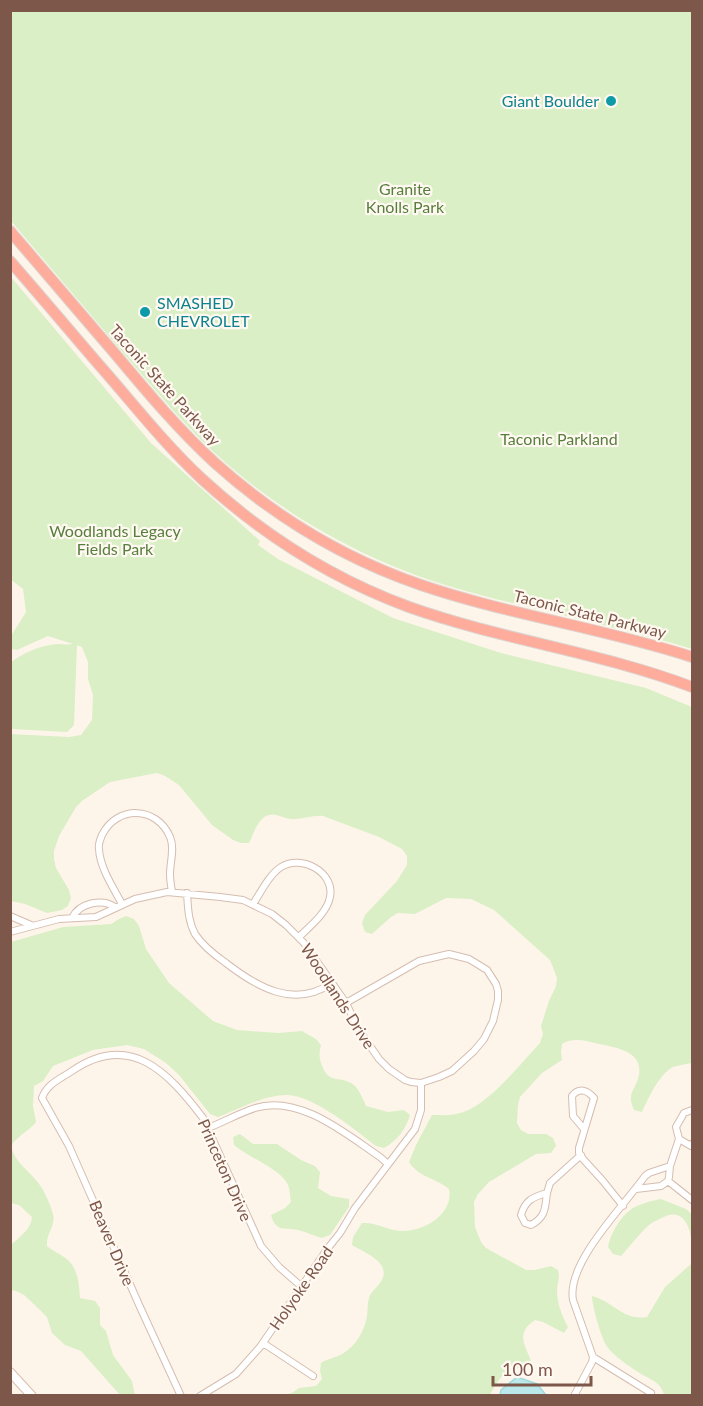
<svg xmlns="http://www.w3.org/2000/svg" width="703" height="1406" font-family="Lato,sans-serif">
	<rect width="100%" height="100%" fill="#fef5ea"/>
	<path fill="#daefc6" d="M10,11H692V649C668,641 643,636 618,629C551,611 478,598 413,574C346,549 281,511 227,464C189,431 158,393 125,355C87,310 49,266 11,221Z
		M11,277L151,443L260,541L258,545L278,559L393,618L501,653L646,688L692,707V1063C686,1064 679,1065 673,1067C659,1074 648,1099 642,1112L634,1110C627,1094 633,1093 638,1079C646,1052 618,1048 599,1044C585,1041 574,1037 562,1044L561,1052L562,1060L542,1073L520,1097L518,1105L517,1123L521,1130L528,1134H546L553,1138L556,1146L551,1153L536,1154L489,1182L478,1194L474,1202L475,1227L481,1242L486,1248L526,1270H535L551,1266L558,1270C560,1279 558,1281 557,1289C557,1303 561,1314 568,1327L564,1333L543,1322L535,1320C515,1333 525,1345 532,1363L526,1369C508,1364 497,1381 490,1395H282L292,1393L299,1388L316,1386L322,1379L320,1371L321,1363C329,1358 335,1358 342,1354C356,1346 364,1332 367,1316C368,1310 367,1304 369,1298C371,1291 376,1289 380,1283C394,1263 365,1253 352,1245L353,1237L362,1223C377,1222 388,1231 403,1231C426,1231 454,1213 449,1189C436,1178 418,1177 409,1162L416,1145L432,1115C441,1115 451,1116 460,1113C487,1107 521,1063 540,1043L543,1034L541,1026L549,1001L556,986L557,978L550,960L494,910L471,899L446,898L415,914L398,913L391,917L372,934L365,932L362,923L365,915L397,881L407,865V856L402,849L379,837L323,816C312,815 301,820 290,819C285,818 281,816 276,815C260,811 255,831 249,843H241L233,840L212,825L179,785L165,776L157,773L110,782L82,801L76,807L59,836L54,851V859L56,868L69,890L71,898L68,906L62,910L47,913L25,904L11,901V734L69,737L81,735L92,720L93,695L88,679V662L82,647L77,645L74,725L67,732L11,729V662C24,653 40,645 58,644C63,644 68,645 73,644L48,636L17,650L11,649V636L26,612L23,589L10,579Z
		M126,916L134,919L139,926L146,949L169,983L213,1021L237,1030L278,1033L302,1031L316,1039L321,1045C319,1053 319,1056 321,1063C329,1087 340,1074 354,1085C360,1091 363,1099 366,1106L388,1112L404,1110L410,1115C406,1129 397,1141 384,1148L376,1146C355,1130 316,1097 288,1095C267,1094 238,1109 218,1117L210,1114L179,1075L166,1063L144,1049L127,1045L93,1050L53,1066L43,1081L34,1086L33,1106L36,1122C29,1131 18,1135 11,1146C15,1163 29,1170 39,1184C44,1190 51,1206 53,1214C56,1227 46,1232 47,1246C53,1251 58,1253 64,1257C78,1266 79,1283 80,1298L95,1301L100,1308V1325L106,1331L113,1355L132,1381L135,1396L120,1395L81,1351L65,1345L52,1333L47,1317L41,1311L24,1295L16,1291L10,1290L11,1245C20,1236 31,1230 32,1217L19,1205L11,1203V942L63,927L111,924L119,919Z
		M240,1134L253,1144H277L301,1160L315,1166L320,1172L318,1188L331,1196L349,1199V1207L330,1235L322,1238C314,1236 306,1232 298,1230C284,1227 276,1233 271,1215L285,1208L291,1202C290,1196 290,1188 287,1183C277,1167 249,1158 234,1145L233,1137Z
		M661,1199L686,1209L692,1214V1245C691,1230 685,1209 666,1216C660,1219 654,1221 649,1225C639,1234 630,1246 621,1256L613,1254L608,1247C610,1235 619,1219 629,1211C637,1204 651,1201 661,1199Z
		M692,1259V1395H664C661,1381 648,1379 638,1372C629,1366 611,1354 606,1345C601,1336 592,1306 592,1296C613,1301 623,1321 647,1317L665,1287L692,1263Z"/>
	<path fill="#bbe9eb" stroke="#a0dade" stroke-width="1.5" d="M517,1377L537,1384L546,1395H500L501,1390Z"/>
	<g fill="none" stroke-linecap="round" stroke-linejoin="round">
		<g stroke="#d5bdb0" stroke-width="8">
			<path id="street" d="M187,893C188,907 188,921 195,934C202,945 216,956 226,963C257,987 294,1009 332,983
				M122,904C113,887 100,868 99,849C98,844 100,840 102,835C117,805 157,806 170,837C175,848 170,862 170,874C170,880 171,886 172,892
				M253,904C261,892 269,875 281,867C301,854 335,872 330,897C327,913 310,926 299,937
				M10,916L31,925
				M72,918C79,903 102,898 115,907
				M10,932L59,919L96,917L135,899L167,892L220,897L243,900L272,914L286,925L304,943L346,1003L359,1030L379,1059L389,1069L405,1080L411,1082L421,1083L439,1077L452,1071L474,1051L484,1039L493,1021L498,1000V991L496,984L487,970L469,959L449,954L419,961L346,1003
				M692,1110L684,1113L676,1127L679,1139L691,1146L692,1144
				M208,1128C224,1122 239,1113 255,1108C299,1094 346,1134 380,1157L388,1164
				M584,1129L573,1116L572,1096C579,1087 587,1090 594,1098L579,1148V1153L583,1159L603,1181L623,1206
				M668,1181L692,1200
				M636,1189L661,1186L668,1181L669,1177L670,1166L679,1139
				M547,1193C545,1208 546,1217 531,1225L525,1223L521,1215C525,1201 532,1197 547,1193L550,1183L581,1155
				M263,1343L313,1376
				M593,1357L651,1393
				M181,1396L140,1307L69,1146L42,1098C47,1084 60,1079 72,1071C130,1031 168,1072 203,1118L261,1246L279,1267L302,1287
				M200,1396L236,1374L260,1347L328,1248L340,1233L355,1208L415,1129L421,1110V1083
				M574,1396L592,1362L593,1357L573,1300C566,1263 624,1206 645,1176L649,1173L670,1166"/>
		</g>
		<g stroke="#dbbeaf" stroke-width="10">
			<path id="secondary" d="M10,1372L32,1396"/>
		</g>
		<g stroke="#ddd3d0" stroke-width="12">
			<path id="highway" d="M10,231C46,273 81,314 117,356C148,393 179,430 215,463C274,516 345,559 421,585C509,615 603,628 692,657
				M10,261C45,301 79,342 114,382C142,415 170,449 202,479C262,534 333,579 409,607C502,640 600,652 692,687"/>
		</g>
		<use href="#street" stroke="#fff" stroke-width="6"/>
		<use href="#secondary" stroke="#fff" stroke-width="8"/>
		<use href="#highway" stroke="#feac9b" stroke-width="10"/>
	</g>
	<g fill="#0f9aa8" stroke="#fff9f2" stroke-width="2">
		<circle cx="611" cy="101" r="6"/>
		<circle cx="145" cy="312" r="6"/>
	</g>
	<g text-anchor="middle" stroke-width="4.5" stroke-linejoin="round" paint-order="stroke">
		<g font-size="16" fill="#0d838f" stroke="#fff9f2" text-anchor="end">
			<text x="599" y="107">Giant Boulder</text>
			<text x="157" y="309" text-anchor="start">SMASHED<tspan x="157" dy="18">CHEVROLET</tspan></text>
		</g>
		<g font-size="16" fill="#567e3c" stroke="#fff9f2">
			<text x="405" y="195">Granite<tspan x="405" dy="18">Knolls Park</tspan></text>
			<text x="559" y="445">Taconic Parkland</text>
			<text x="115" y="537">Woodlands Legacy<tspan x="115" dy="18">Fields Park</tspan></text>
		</g>
		<g font-size="16" fill="#7d5749" stroke="#fff9f2">
			<text transform="translate(165 385) rotate(48)" y="6">Taconic State Parkway</text>
			<text transform="translate(590 614) rotate(14)" y="6">Taconic State Parkway</text>
			<text transform="translate(338 996) rotate(57)" y="6">Woodlands Drive</text>
			<text transform="translate(225 1170) rotate(66)" y="6">Princeton Drive</text>
			<text transform="translate(112 1243) rotate(67)" y="6">Beaver Drive</text>
			<text transform="translate(301 1288) rotate(-55)" y="6">Holyoke Road</text>
		</g>
	</g>
	<rect width="703" height="1406" fill="none" stroke="#7d5749" stroke-width="24"/>
	<path d="M493 1376v9h98v-9" fill="none" stroke="#7d5749" stroke-width="3"/>
	<text x="502" y="1376" font-size="18" fill="#7d5749" stroke="#fff9f2" stroke-width="4.5" paint-order="stroke">100 m</text>
</svg>
